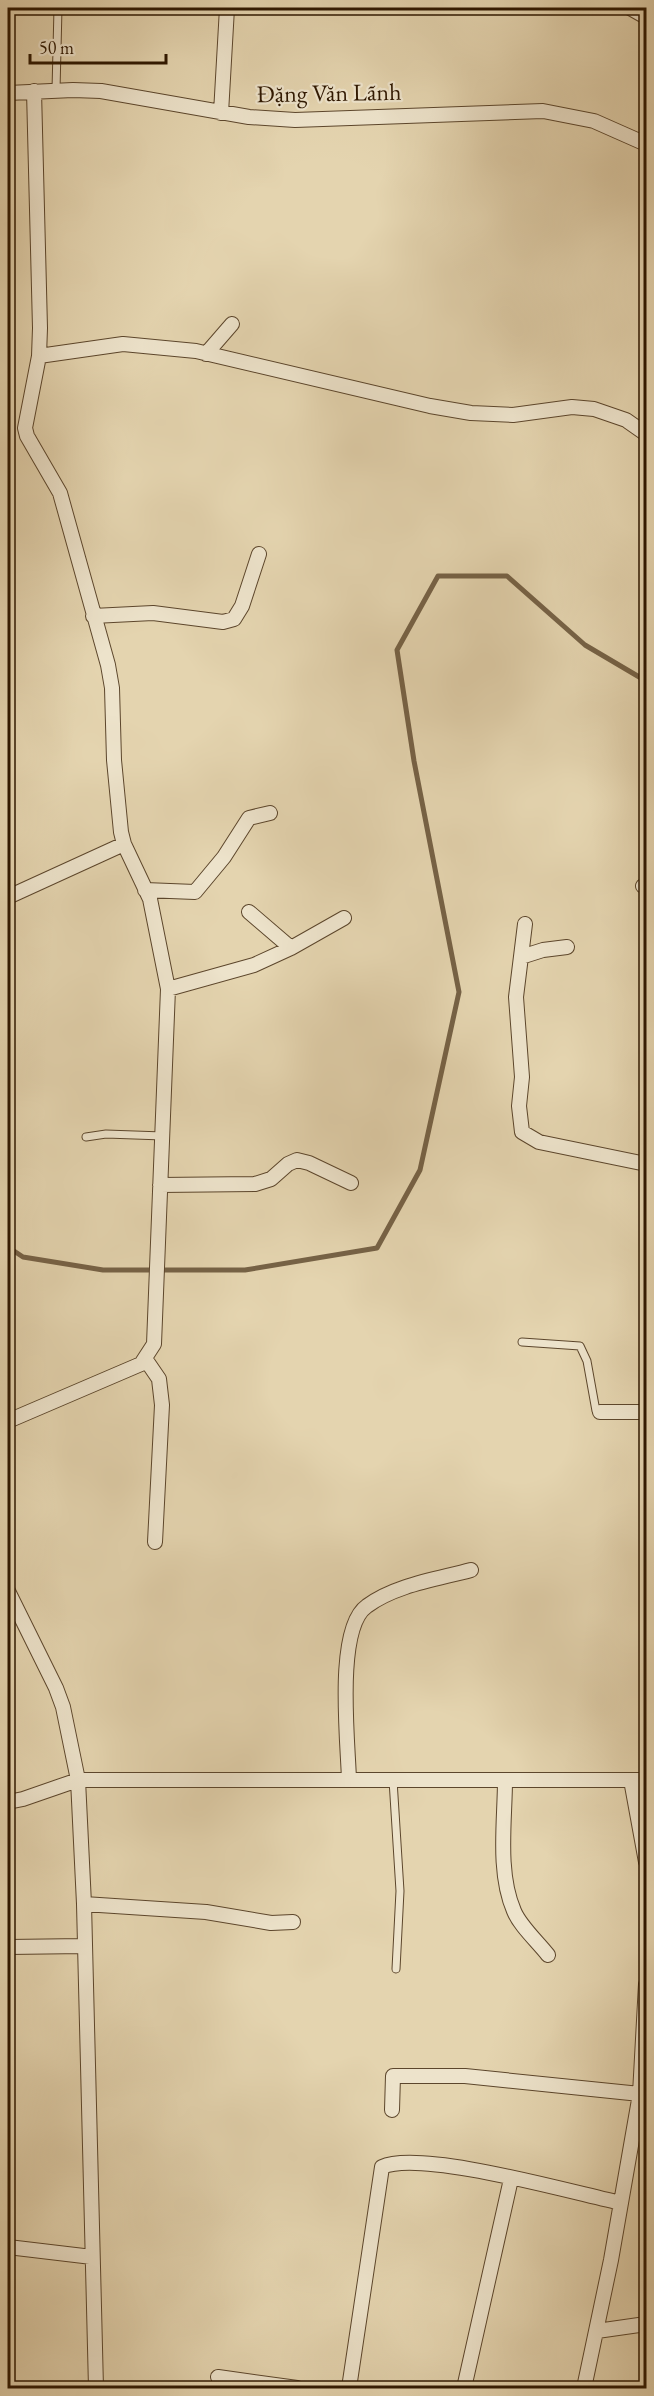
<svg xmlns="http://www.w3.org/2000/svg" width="654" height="2396" font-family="'EB Garamond',serif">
	<rect width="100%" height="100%" fill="#e4d4af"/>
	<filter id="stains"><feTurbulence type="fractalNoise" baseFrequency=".00333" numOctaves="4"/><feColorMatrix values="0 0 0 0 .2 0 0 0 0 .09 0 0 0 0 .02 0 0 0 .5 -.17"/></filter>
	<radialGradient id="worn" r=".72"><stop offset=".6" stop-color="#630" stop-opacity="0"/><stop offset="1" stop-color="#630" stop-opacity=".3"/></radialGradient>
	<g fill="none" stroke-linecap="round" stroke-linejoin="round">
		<path stroke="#766246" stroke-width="5" d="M8,1247L23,1257L103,1270H245L377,1248L420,1170L459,992L414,761L397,650L438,576H507L585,645L646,681"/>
		<g stroke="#5c462c" stroke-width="9">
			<path id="service" d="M623,8L646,21
				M56,90L58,8
				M86,1137L106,1134L163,1136
				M522,1342L580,1346L587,1361L596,1411L599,1412
				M393,1780L400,1891L396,1969"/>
		</g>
		<g stroke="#5c462c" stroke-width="16">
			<path id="minor" d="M8,93L73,90L101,91L249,117L295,120L543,111L594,121L646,144
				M221,113L227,8
				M206,354L232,324
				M39,356L123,344L196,351L430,406L471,413L513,415L572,407L594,409L626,420L646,434
				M93,616L153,613L223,622L234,619L242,606L259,554
				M643,886L646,887
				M145,890L195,892L224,857L249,818L270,813
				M8,897L124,844
				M249,912L291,948
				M525,924L516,997L522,1077L519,1106L522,1132L539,1142L646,1164
				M521,957L543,950L567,947
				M168,989L254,965L291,948L344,918
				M160,1185L255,1184L271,1179L288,1164L297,1160L309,1163L351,1183
				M146,1360L159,1379L162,1405L155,1542
				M600,1412H646
				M8,1421L141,1364L154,1344L168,989L150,899L124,844L121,832L114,760L112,688L108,665L60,493L27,436L25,428L39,356L40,328L34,91
				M8,1591L56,1688L63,1707L78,1780L84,1904L96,2388
				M349,1780C348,1742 335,1628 367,1606C395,1585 438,1579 471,1570
				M505,1780C505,1820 497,1872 514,1911C520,1926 538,1942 548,1955
				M631,1780L646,1862
				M8,1802L23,1799L78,1780H646
				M84,1904L206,1912L271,1923L293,1922
				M8,1947L84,1946
				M392,2110L393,2076H465L640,2094
				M8,2247L92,2257
				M597,2331L646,2324
				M218,2377L297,2388
				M349,2388L382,2167C420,2149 574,2193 621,2203
				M464,2388L511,2179
				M584,2388L611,2260L640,2094L646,1984"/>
		</g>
		<use href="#service" stroke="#ede3cb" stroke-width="7"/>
		<use href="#minor" stroke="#ede3cb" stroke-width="14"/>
	</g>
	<g text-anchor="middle" stroke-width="4.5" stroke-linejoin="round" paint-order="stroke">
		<g font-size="24" fill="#2e1700" stroke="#ede3cb">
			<text transform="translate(329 93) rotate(-1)" y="8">Đặng Văn Lãnh</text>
		</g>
	</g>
	<rect width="654" height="2396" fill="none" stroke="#e4d4af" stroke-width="30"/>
	<rect x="9" y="9" width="636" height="2378" fill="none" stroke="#2e1700" stroke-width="3"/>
	<rect x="15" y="15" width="624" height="2366" fill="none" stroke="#2e1700" stroke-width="1.5"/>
	<path d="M30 54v9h136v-9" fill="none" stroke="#2e1700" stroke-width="3"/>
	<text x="39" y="54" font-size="18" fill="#2e1700" stroke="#ede3cb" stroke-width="4.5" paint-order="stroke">50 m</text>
	<rect width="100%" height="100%" filter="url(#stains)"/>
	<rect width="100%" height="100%" fill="url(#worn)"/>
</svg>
